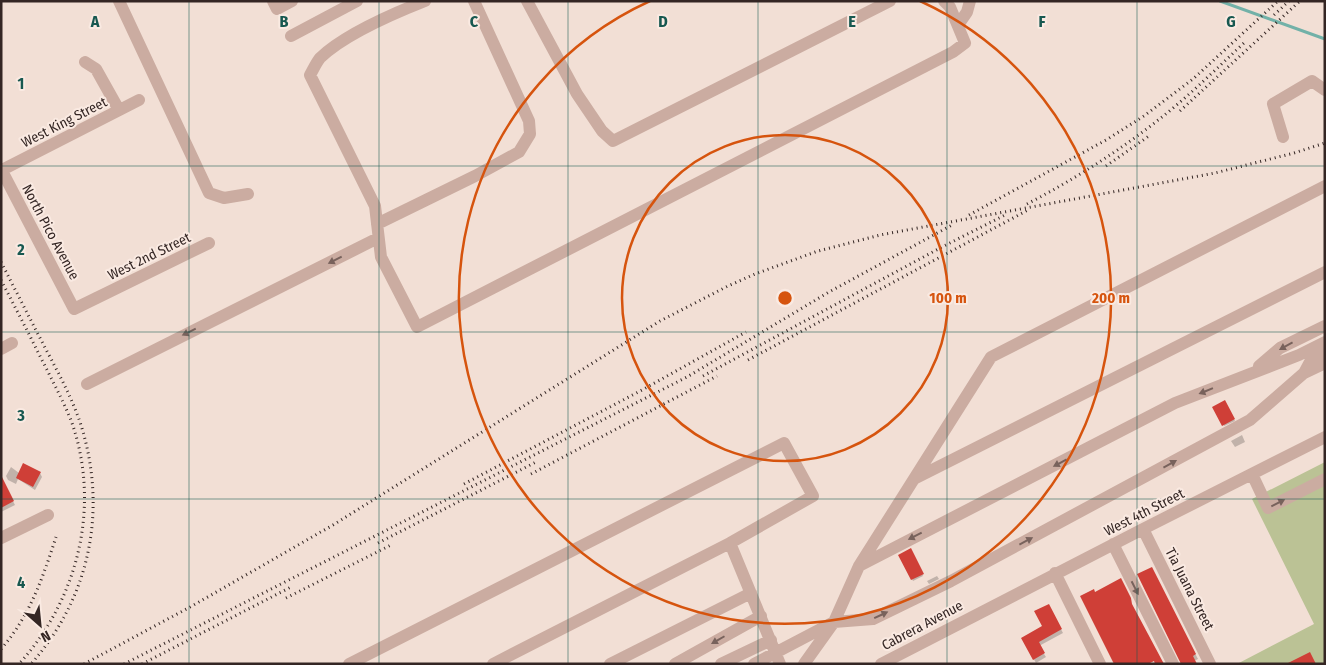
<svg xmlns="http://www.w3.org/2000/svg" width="1326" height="665" font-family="'Fira Sans Condensed',sans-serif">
	<rect width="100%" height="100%" fill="#f2dfd5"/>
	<path fill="#bbc295" d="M1325,462V664H1237L1314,624L1252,499Z"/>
	<path fill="#0003" d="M1225,402L1235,421L1224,426L1214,407Z
		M1242,435L1245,442L1235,447L1231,441Z
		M11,467L19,473H40L42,477L35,490L18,479L16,484L8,480L6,476Z
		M6,488L15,505L1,512V491Z
		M911,550L923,576L913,581L900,555Z
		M1154,573L1198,659L1194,661Z
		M937,576L939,579L929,584L927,581Z
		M1048,605L1063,633L1039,646L1046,657L1036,663L1022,638L1044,627Z"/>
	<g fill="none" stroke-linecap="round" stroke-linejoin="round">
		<path stroke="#72b1a8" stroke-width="3" d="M1220,1L1325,39"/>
	</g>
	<path fill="#cf3f37" d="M1225,400L1235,419L1222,426L1212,407Z
		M23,463L41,472L33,487L16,478Z
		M1,475L14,501L1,508Z
		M911,548L924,574L911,580L898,555Z
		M1152,567L1196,654L1193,656L1197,664H1181L1137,574Z
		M1121,578L1131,598L1132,604L1164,664H1155L1154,661L1148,664H1114L1080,596L1094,589L1095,592Z
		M1049,604L1062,629L1039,642L1045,653L1033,660L1021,638L1042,626L1034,611Z
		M1310,652L1316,664H1286Z"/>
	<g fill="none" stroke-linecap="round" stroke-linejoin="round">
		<path stroke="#cbaca1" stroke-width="12" d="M119,1L209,193L224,198L248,194
			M273,1L277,9L292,1
			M425,1C392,14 345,34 320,58C316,63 313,70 310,75L375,206L381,257L417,327L953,52L965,43L950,7L944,1
			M527,1L577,94L602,131L613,141L890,1
			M958,25L967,12L970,1
			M291,36L357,1
			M85,62L96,69L119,110
			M1283,137L1273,104L1312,81L1325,90
			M1,169L74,309L209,243
			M2,170L139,100
			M377,224L475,176L519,152L530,134L529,121L474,1
			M1,349L12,343
			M1259,366L1280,348L1325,326
			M1304,373L1311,360L1325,352
			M87,384L378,238
			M1252,474L1268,508L1325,479
			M914,479L1325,272
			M1143,529L1210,664
			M1,538L48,515
			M730,543L780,664
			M1113,544L1173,664
			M859,566L1175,403L1299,355L1325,342
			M1055,573L1100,664
			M349,664L784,443L813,496L730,543L493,664
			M610,664L751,593
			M675,664L761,616
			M721,664L771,640
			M754,664L834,622L873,619L951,581L1250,420L1304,373L1325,363
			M804,664L834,622L859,566L991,357L1325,186
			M881,664L1143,529L1325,437"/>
		<path stroke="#342624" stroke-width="3" stroke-dasharray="1 4" stroke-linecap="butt" d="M1274,15L1289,1
			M1180,111L1300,1
			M1106,166L1149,136
			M1027,204C1073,180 1116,153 1157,121C1188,97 1216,69 1245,42
			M969,215L1106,140L1144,116L1193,79L1278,1
			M1,262C17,293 33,325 50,357C61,378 72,399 80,422C108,508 91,596 31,664
			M1,280C15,307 29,334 43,362C53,382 64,402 72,423C101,507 78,599 19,664
			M748,360L1028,210
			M703,376L942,247L1005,215
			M531,474L717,376
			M464,484L642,390L746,332
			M378,543L538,461
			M286,598L393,544
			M1,649C30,616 43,577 56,537
			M84,664L192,606L333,525L660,321L728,286L755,274L818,251L880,235L1215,173L1294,153L1325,143
			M124,664L687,377L829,292L952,225
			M142,664L291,587"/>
	</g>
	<defs><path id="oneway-solid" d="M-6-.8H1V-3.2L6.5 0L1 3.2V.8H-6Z" transform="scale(1.25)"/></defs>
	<g fill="#78625c">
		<use href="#oneway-solid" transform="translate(335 260) rotate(153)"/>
		<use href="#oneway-solid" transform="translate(189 332) rotate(154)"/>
		<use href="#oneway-solid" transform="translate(1286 346) rotate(151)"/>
		<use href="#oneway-solid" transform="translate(1206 391) rotate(158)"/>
		<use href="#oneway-solid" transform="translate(1060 463) rotate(152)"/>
		<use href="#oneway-solid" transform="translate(1170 464) rotate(-29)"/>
		<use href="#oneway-solid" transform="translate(1278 503) rotate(-27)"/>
		<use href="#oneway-solid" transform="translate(915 536) rotate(153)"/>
		<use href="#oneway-solid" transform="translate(1026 541) rotate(-28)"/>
		<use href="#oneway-solid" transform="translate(1135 588) rotate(63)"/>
		<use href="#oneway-solid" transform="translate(881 615) rotate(-25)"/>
		<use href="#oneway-solid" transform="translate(718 640) rotate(150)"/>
	</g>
	<path fill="none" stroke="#175850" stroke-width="1" stroke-opacity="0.55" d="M189,1V664M379,1V664M568,1V664M758,1V664M947,1V664M1137,1V664M1,166H1325M1,332H1325M1,499H1325"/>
	<g fill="none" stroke="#d6540e" stroke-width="2.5">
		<circle cx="785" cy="298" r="163"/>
		<path d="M920 1A326 326 0 1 1 650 1"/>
	</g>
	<g text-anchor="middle" stroke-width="4" stroke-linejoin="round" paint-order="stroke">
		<g font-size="14" fill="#342624" stroke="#faeae2">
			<text transform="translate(64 122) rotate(-27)" y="5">West King Street</text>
			<text transform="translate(51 232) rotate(62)" y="5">North Pico Avenue</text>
			<text transform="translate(149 256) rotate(-26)" y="5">West 2nd Street</text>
			<text transform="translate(1144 512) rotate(-27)" y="5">West 4th Street</text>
			<text transform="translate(1190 589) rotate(63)" y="5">Tia Juana Street</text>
			<text transform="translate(922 625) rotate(-28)" y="5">Cabrera Avenue</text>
		</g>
	</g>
	<g font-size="16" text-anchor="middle" font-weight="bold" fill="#175850" stroke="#faeae2" stroke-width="4" stroke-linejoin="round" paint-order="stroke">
		<text x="95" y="27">A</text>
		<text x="284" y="27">B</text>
		<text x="474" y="27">C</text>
		<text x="663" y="27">D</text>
		<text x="852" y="27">E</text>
		<text x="1042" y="27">F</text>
		<text x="1231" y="27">G</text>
		<text x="21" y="89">1</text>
		<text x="21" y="255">2</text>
		<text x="21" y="421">3</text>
		<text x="21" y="588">4</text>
	</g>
	<circle cx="785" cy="298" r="8" fill="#d6540e" stroke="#faeae2" stroke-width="2.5"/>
	<g font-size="15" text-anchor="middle" font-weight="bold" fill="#d6540e" stroke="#faeae2" stroke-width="4" stroke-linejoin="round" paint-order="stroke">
		<text x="948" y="303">100 m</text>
		<text x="1111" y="303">200 m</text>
	</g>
	<rect width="1326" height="665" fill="none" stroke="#342624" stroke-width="5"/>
	<g transform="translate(40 625) rotate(153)" stroke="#faeae2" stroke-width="4" paint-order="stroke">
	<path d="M0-4L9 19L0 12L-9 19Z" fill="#342624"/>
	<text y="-8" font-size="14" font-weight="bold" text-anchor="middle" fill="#342624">N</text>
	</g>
</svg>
